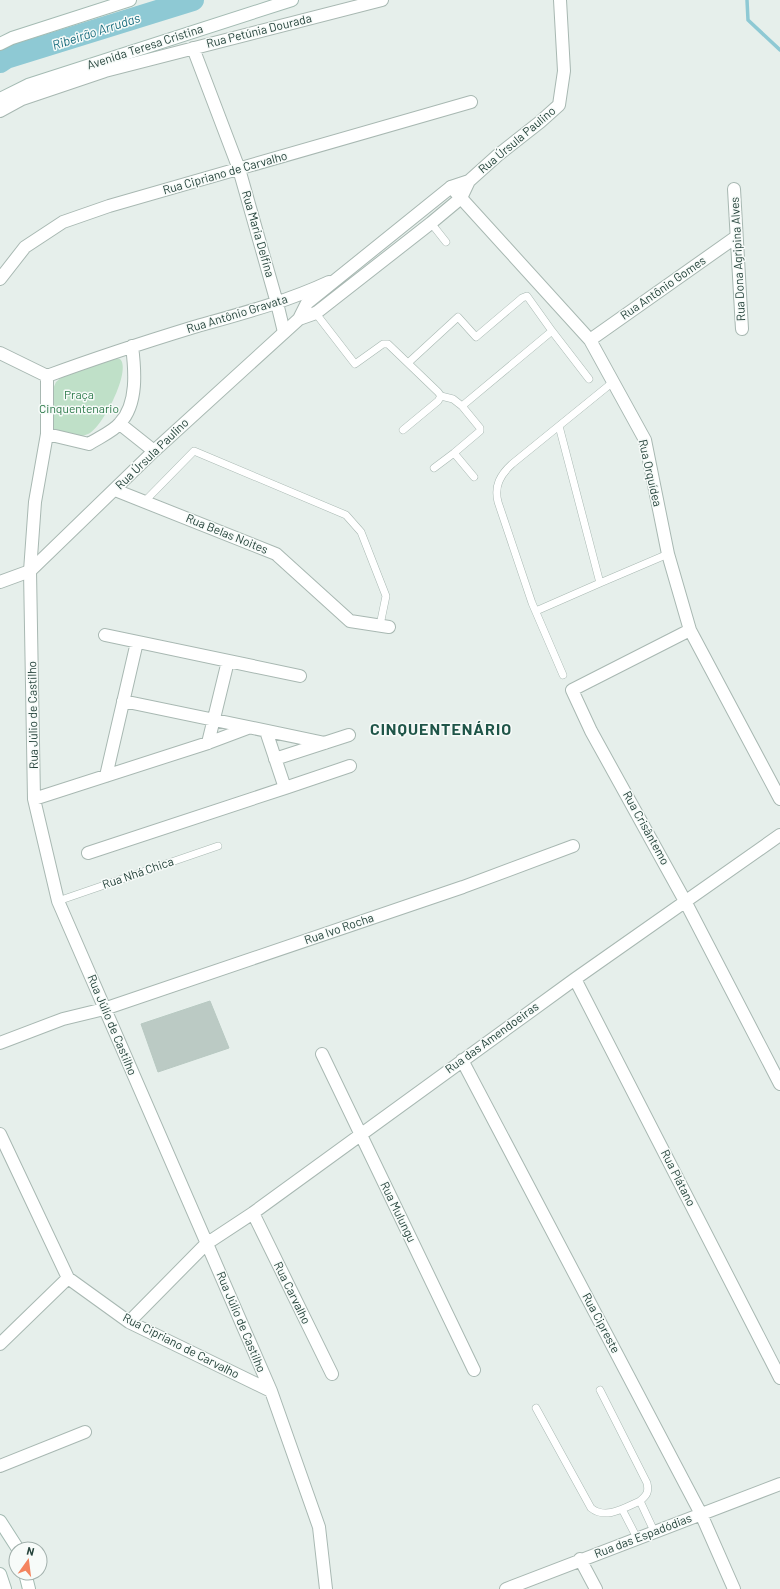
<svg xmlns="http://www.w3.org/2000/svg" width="780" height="1589" font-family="Barlow,sans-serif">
	<rect width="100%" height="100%" fill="#e6efeb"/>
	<path fill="#bfe0c8" d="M116,358L120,359C132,370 102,429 88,434C77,439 60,435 50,427L52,391L56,382L64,375Z"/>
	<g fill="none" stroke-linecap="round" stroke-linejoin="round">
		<path stroke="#8ec9d4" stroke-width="3.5" d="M747,0L748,20L780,50"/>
		<path stroke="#8ec9d4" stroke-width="22" d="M0,62L6,58L193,0"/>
	</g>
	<path fill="#bbcac4" stroke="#b8c9c2" d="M210,1001L229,1048L158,1072L141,1024Z"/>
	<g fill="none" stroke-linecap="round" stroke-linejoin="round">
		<g stroke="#a8b8b2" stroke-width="8">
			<path id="service" d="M431,223L446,242
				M314,311L355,364L383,344H388L438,392L441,396L438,401L403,430
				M552,331L589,379
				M408,363L458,317L476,337L522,298L527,296L552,331L462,406L480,428V431L454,453L434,468
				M441,396L453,399L462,406
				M454,453L474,477
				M145,501L194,451L346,515L361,532L386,596L380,625
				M600,583L668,554
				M536,611L600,583L559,426
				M563,675L532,603L498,502C494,486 500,475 512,464L613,382
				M58,901L218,846
				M600,1390L647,1483C649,1492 647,1495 640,1501
				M536,1408L591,1508C606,1520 624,1508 640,1501L654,1531
				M622,1509L637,1538"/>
		</g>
		<g stroke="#a8b8b2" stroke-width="14">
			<path id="minor" d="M193,48L239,169L277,303L284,332
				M0,111L22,99L105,71L382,0
				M451,187L590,340L645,440L668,554L690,630L780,799
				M734,189L742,329
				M0,279L25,247L63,222L109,206L471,102
				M590,340L736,237
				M0,353L47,376
				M47,376V434L35,502L30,571L34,799L58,901L271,1391L319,1527L326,1589
				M47,376C96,358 145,342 194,327C240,314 286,302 329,282
				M120,424L154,451
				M47,434L89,444C98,438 114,431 120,423C138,404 135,370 132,346
				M115,490L276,554L350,621L389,627
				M690,630L572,690L591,731L685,901L780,1084
				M105,635L300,676
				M123,701L325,743
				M266,731L285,788L350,766
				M208,743L228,661
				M275,759L349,735
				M106,776L137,642
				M34,799L208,743L248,728
				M88,853L285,788
				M575,979L780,1378
				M0,1043L63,1019L104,1009L463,887L573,846
				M322,1054L474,1370
				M462,1060L701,1514L734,1589
				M0,1134L68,1278L129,1322L271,1391
				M253,1213L332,1374
				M129,1322L206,1244L253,1213L575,979L780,835
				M0,1344L68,1278
				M0,1466L85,1432
				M580,1559L596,1589
				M506,1589L780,1484"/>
		</g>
		<g stroke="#a8b8b2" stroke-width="14">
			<path id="tertiary" d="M299,319L316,313L431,223L461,198L469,181
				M0,582L30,571L154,451L299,319L307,303L451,187L469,181L498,155L540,122L559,105L564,71L560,0"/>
		</g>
		<g stroke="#a4bbb3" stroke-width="14">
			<path id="secondary" d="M0,44L12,38L130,0
				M0,99L28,85L292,0
				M0,1521L18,1549
				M25,1573L29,1589
				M0,1574L5,1589"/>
		</g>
		<use href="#service" stroke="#fff" stroke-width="7"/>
		<use href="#minor" stroke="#fff" stroke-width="12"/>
		<use href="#tertiary" stroke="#fff" stroke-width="12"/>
		<use href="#secondary" stroke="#fff" stroke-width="12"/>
	</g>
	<g text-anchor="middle" stroke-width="3" stroke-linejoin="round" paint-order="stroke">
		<g font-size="12" fill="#24423a" stroke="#f7fbf9">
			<text transform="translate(259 31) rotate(-14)" y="4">Rua Petúnia Dourada</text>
			<text transform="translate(145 47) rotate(-18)" y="4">Avenida Teresa Cristina</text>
			<text transform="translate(517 140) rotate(-40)" y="4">Rua Úrsula Paulino</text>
			<text transform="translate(225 173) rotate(-16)" y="4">Rua Cipriano de Carvalho</text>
			<text transform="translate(258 234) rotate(74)" y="4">Rua Maria Delfina</text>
			<text transform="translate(738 259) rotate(-93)" y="4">Rua Dona Agripina Alves</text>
			<text transform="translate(663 288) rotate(-35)" y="4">Rua Antônio Gomes</text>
			<text transform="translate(237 314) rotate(-17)" y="4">Rua Antônio Gravata</text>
			<text transform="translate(152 454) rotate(-44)" y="4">Rua Úrsula Paulino</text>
			<text transform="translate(650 473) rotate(77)" y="4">Rua Orquídea</text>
			<text transform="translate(227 534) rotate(22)" y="4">Rua Belas Noites</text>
			<text transform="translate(33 715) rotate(-91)" y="4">Rua Júlio de Castilho</text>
			<text transform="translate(646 828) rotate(61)" y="4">Rua Crisântemo</text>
			<text transform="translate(138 873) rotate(-19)" y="4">Rua Nhá Chica</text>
			<text transform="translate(339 929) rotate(-19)" y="4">Rua Ivo Rocha</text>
			<text transform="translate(112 1025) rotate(67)" y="4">Rua Júlio de Castilho</text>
			<text transform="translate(492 1038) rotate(-36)" y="4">Rua das Amendoeiras</text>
			<text transform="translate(678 1178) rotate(63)" y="4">Rua Plátano</text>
			<text transform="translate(398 1212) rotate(64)" y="4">Rua Mulungu</text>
			<text transform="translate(292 1293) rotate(64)" y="4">Rua Carvalho</text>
			<text transform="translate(241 1322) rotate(67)" y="4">Rua Júlio de Castilho</text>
			<text transform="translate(601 1323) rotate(62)" y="4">Rua Cipreste</text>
			<text transform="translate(181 1346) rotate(27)" y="4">Rua Cipriano de Carvalho</text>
			<text transform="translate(643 1536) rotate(-21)" y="4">Rua das Espadódias</text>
		</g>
		<g font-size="12" fill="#2d7a4b" stroke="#f7fbf9">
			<text x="79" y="399">Praça<tspan x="79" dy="14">Cinquentenario</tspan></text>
		</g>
		<g font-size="13" font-style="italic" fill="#1c6f80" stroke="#f7fbf9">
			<text transform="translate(96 31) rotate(-18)" y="5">Ribeirão Arrudas</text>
		</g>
		<g font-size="16" font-weight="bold" letter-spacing="1" fill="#1f5548" stroke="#f7fbf9">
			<text x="441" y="735">CINQUENTENÁRIO</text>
		</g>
	</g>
	<g transform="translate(28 1561) rotate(14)"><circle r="19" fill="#f7fbf9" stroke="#a3b1ad"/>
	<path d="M0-3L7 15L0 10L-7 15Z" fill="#f4845f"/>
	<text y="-6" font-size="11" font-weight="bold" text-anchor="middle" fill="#24423a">N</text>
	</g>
</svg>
